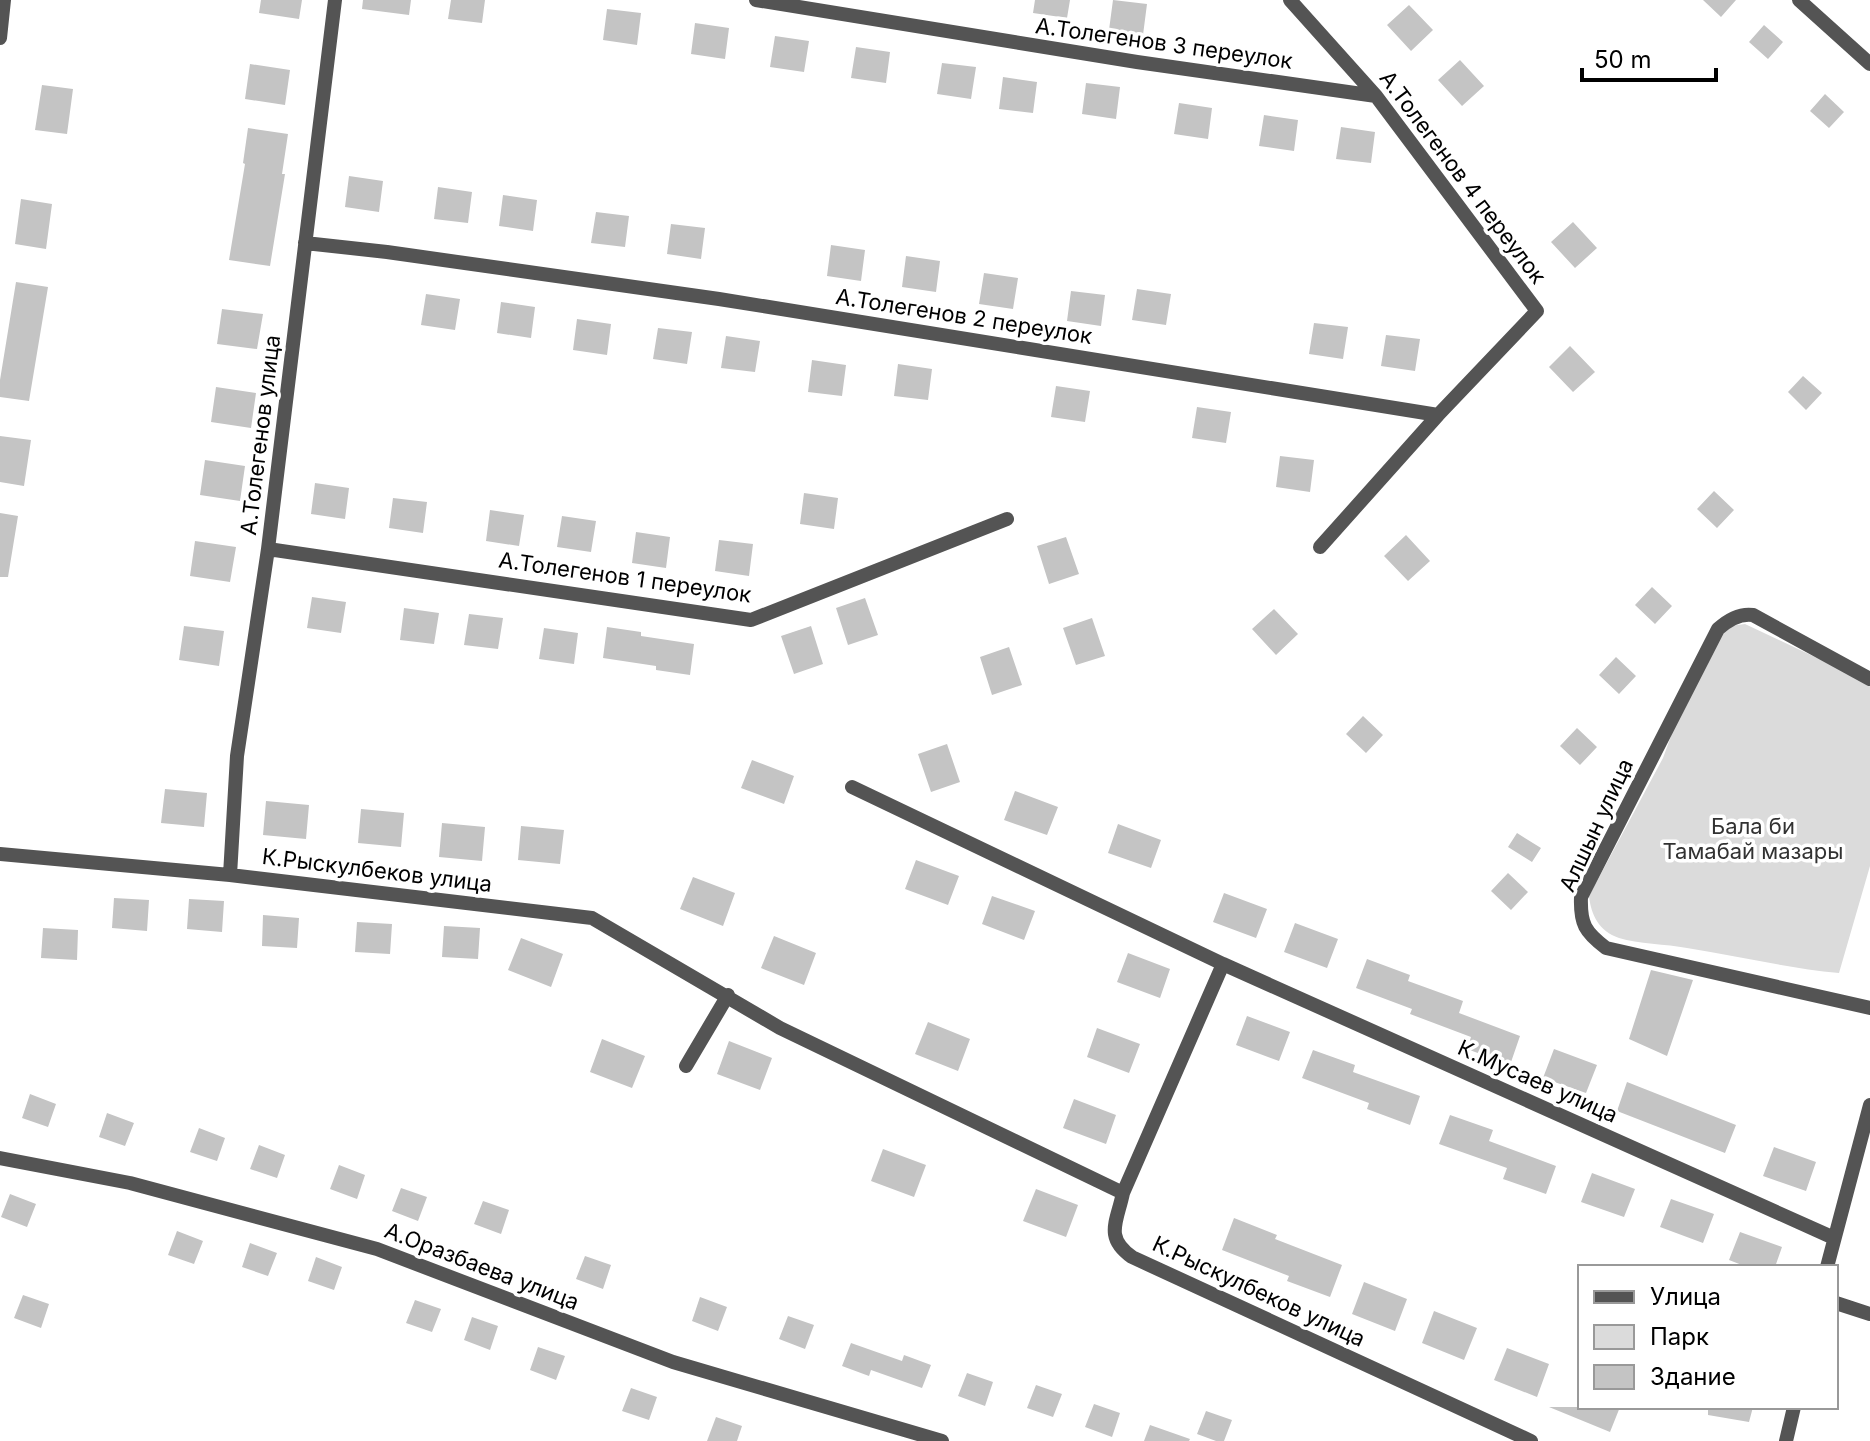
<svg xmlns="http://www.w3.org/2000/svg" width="1870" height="1441" font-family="Inter,sans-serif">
	<rect width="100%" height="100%" fill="#fff"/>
	<path fill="#dbdbdb" d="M1745,624L1870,683V866L1839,973C1787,968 1738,956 1687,948C1666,944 1638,944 1619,938C1599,931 1591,915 1589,896L1663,758L1691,681L1722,627Z"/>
	<path fill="#c4c4c4" d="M261,0H302L299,19L259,13Z
		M363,0H411L409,15L362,9Z
		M451,0H485L482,23L448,19Z
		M1035,0H1070L1067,18L1033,13Z
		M1113,0L1147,4L1143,35L1109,30Z
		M1703,0H1736L1721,17Z
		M1409,5L1433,30L1411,51L1387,25Z
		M607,9L641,13L637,45L603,40Z
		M695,23L729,28L725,59L691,54Z
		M1764,25L1783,42L1768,59L1749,42Z
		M775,36L809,41L804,72L770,67Z
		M856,47L890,52L886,83L851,78Z
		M1460,60L1484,86L1462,106L1438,80Z
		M942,63L976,67L971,99L937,94Z
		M250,64L290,70L285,105L245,99Z
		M1003,77L1037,82L1033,113L999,109Z
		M1086,83L1120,87L1116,119L1082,114Z
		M42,85L73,89L67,134L35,130Z
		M1825,94L1844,112L1829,128L1810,111Z
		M1179,103L1212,108L1208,139L1174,134Z
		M1264,115L1298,120L1294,151L1259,146Z
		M1341,127L1375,132L1371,163L1336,159Z
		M248,128L288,134L282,174H285L270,266L229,260L245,164L243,163Z
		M349,176L383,181L379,212L345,207Z
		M438,187L472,192L468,223L434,219Z
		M503,195L537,200L533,231L499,226Z
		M21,199L52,204L46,249L15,244Z
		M596,212L629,216L625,247L591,243Z
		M1573,222L1597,248L1575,268L1551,242Z
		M671,224L705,228L701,259L667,254Z
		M831,245L865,250L861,281L827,276Z
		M906,256L940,261L936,292L902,287Z
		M984,273L1018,278L1013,309L979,304Z
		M16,282L48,287L29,401L0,397V380Z
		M1137,289L1171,294L1166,325L1132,320Z
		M1071,291L1105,295L1101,326L1067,321Z
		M426,294L460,299L455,330L421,325Z
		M501,302L535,307L531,338L497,333Z
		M222,309L263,314L257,349L217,344Z
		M577,319L611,324L607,355L573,350Z
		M1314,323L1348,327L1343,359L1309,354Z
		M658,328L692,332L687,364L653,359Z
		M1386,335L1420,339L1415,371L1381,366Z
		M726,336L760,341L755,372L721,368Z
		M1570,346L1595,372L1573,392L1549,367Z
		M812,360L846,365L842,396L808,392Z
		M898,364L932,369L928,400L894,396Z
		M1803,376L1822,393L1806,410L1788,392Z
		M1056,386L1090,391L1085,422L1051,417Z
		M216,387L256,393L251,428L211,422Z
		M1197,407L1231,412L1226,443L1192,438Z
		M0,436L31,440L24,486L0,482Z
		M1280,456L1314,460L1310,492L1276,487Z
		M205,460L245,466L240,501L200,495Z
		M315,483L349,488L345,519L311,514Z
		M1714,491L1734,510L1717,528L1697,509Z
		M804,493L838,498L834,529L800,524Z
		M393,498L427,502L423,533L389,528Z
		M490,510L524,515L519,546L486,541Z
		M0,513L18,516L8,577H0Z
		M562,516L596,521L591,552L557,547Z
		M636,532L670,537L666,568L632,563Z
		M1406,535L1430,561L1408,581L1384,556Z
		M1066,537L1079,574L1049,584L1037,546Z
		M719,540L753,544L749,576L715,571Z
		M195,541L236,547L230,582L190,576Z
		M1652,587L1672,606L1655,624L1635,605Z
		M312,597L346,602L341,633L307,628Z
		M865,598L878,635L848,645L836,608Z
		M404,608L439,613L434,644L400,640Z
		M1274,609L1298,634L1276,655L1252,629Z
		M469,614L503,618L498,649L464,645Z
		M1092,618L1105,656L1076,665L1063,628Z
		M184,626L224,631L219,666L179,660Z
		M811,626L823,664L794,674L781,636Z
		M607,627L641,632V636L694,644L690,675L656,670V666L603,658Z
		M544,628L578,633L574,664L539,659Z
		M1009,647L1022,685L992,695L980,657Z
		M1616,657L1636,676L1619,694L1599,675Z
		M1363,716L1383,735L1366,753L1346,734Z
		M1577,728L1597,747L1580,765L1560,746Z
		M947,744L960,782L931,792L918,754Z
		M752,760L794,776L784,804L741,788Z
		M165,789L207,793L204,827L161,823Z
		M1015,791L1058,807L1047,835L1004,820Z
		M266,801L309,805L306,839L263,835Z
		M361,809L404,813L401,847L358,843Z
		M442,823L485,827L482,861L439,857Z
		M1118,824L1161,840L1151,868L1108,853Z
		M521,826L564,830L560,864L518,860Z
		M1517,833L1541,848L1532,862L1508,847Z
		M916,860L959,876L948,905L905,889Z
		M1508,873L1528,892L1511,910L1491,891Z
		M693,877L735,893L723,926L680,909Z
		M1224,893L1267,909L1256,938L1213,922Z
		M992,896L1035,911L1024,940L982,924Z
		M114,898L149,900L147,931L112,928Z
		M189,899L224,901L222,932L187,929Z
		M263,915L299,918L297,948L262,946Z
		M357,922L392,924L390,954L355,952Z
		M1295,923L1338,939L1327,968L1284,952Z
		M444,926L480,928L478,959L442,957Z
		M43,928L78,930L77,960L41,958Z
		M774,936L816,953L804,985L761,968Z
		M521,938L563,954L551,987L508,970Z
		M1128,953L1170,969L1160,998L1117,982Z
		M1367,959L1410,975L1408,981L1463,1001L1459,1013L1520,1036L1510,1065L1467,1049L1471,1037L1410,1014L1412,1009L1356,988Z
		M1651,970L1693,980L1667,1056L1629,1039Z
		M1247,1016L1290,1032L1279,1061L1236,1045Z
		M928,1022L970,1039L958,1071L915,1054Z
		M1097,1028L1140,1044L1129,1073L1087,1057Z
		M602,1039L645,1056L632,1088L590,1072Z
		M729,1041L772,1058L760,1090L717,1074Z
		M1554,1049L1597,1065L1586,1093L1543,1078Z
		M1313,1050L1355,1065L1353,1072L1420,1096L1410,1125L1367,1109L1369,1103L1302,1078Z
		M1627,1082L1736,1125L1725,1153L1617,1111Z
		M30,1094L56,1104L48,1127L22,1118Z
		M1074,1099L1116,1115L1106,1144L1063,1128Z
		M107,1113L134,1123L125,1146L99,1137Z
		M1450,1115L1493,1130L1489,1141L1556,1166L1546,1194L1503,1179L1507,1168L1439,1144Z
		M199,1128L225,1138L217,1161L190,1152Z
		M259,1145L285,1155L277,1178L250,1169Z
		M1774,1147L1816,1162L1806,1191L1763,1176Z
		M883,1149L926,1165L914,1197L871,1181Z
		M339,1165L365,1175L357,1199L330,1189Z
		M1592,1173L1635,1189L1624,1217L1581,1202Z
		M401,1188L427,1197L418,1221L392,1211Z
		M1036,1189L1078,1205L1066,1237L1023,1221Z
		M10,1194L36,1204L27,1227L1,1217Z
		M1671,1199L1714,1214L1703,1243L1660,1227Z
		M483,1201L509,1210L501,1234L474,1224Z
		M1234,1218L1277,1235L1275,1239L1342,1265L1330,1297L1287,1281L1289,1276L1222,1250Z
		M177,1231L203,1241L194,1264L168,1255Z
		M1740,1232L1782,1247L1775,1267H1747L1729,1260Z
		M250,1243L277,1253L268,1276L242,1267Z
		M585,1256L611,1265L603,1289L576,1279Z
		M316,1257L342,1267L334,1290L308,1281Z
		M1364,1282L1407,1299L1395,1331L1352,1314Z
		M23,1295L49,1304L41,1328L14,1318Z
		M700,1297L727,1307L718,1331L692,1321Z
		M415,1300L441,1309L432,1332L406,1323Z
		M1434,1311L1477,1328L1464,1360L1422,1343Z
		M788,1316L814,1325L805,1349L779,1339Z
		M472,1317L498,1326L490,1350L464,1340Z
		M851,1343L902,1361L904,1355L931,1365L922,1388L871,1370L869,1376L842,1366Z
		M538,1347L565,1356L556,1380L530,1370Z
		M1507,1348L1549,1364L1537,1397L1494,1380Z
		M967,1373L993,1382L985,1406L958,1396Z
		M1036,1385L1062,1394L1053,1417L1027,1408Z
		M631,1388L657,1397L649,1420L622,1411Z
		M1094,1404L1120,1413L1112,1437L1085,1427Z
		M1549,1407H1620L1610,1432Z
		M1708,1407H1753L1749,1422L1708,1415Z
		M1206,1411L1232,1420L1224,1441H1216L1197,1434Z
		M716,1417L742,1426L737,1441H707Z
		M1150,1425L1190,1439L1189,1441H1144Z"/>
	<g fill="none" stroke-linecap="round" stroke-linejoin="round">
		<path stroke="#545454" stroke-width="14" d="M756,0L1137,62L1376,96
			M1290,0L1376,96L1537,311L1438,415
			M1799,0L1870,64
			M0,38L4,0
			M305,243L387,252L719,299L1438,415L1320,547
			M268,549L751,620L1007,519
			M1870,679L1753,615C1739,613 1728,620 1718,629L1581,897C1580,924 1585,932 1606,948L1870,1008
			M852,787L1223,964L1834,1238
			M0,854L230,875L592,918L780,1028L1123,1193C1117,1222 1104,1237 1132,1257L1531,1441
			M230,875L237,756L268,549L335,0
			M686,1066L728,995
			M0,1158L130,1183L377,1249L673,1362L942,1441
			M1123,1193L1223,964
			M1827,1267L1870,1105
			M1836,1303L1870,1314
			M1786,1441L1794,1407"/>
	</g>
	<g text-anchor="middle" stroke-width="7" stroke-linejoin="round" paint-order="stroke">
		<g font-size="22" fill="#000" stroke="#fff">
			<text transform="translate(1164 43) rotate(8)" y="8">А.Толегенов 3 переулок</text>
			<text transform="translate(1463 177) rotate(53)" y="8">А.Толегенов 4 переулок</text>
			<text transform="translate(964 316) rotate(9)" y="8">А.Толегенов 2 переулок</text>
			<text transform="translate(260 435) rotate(-83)" y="8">А.Толегенов улица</text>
			<text transform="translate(625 577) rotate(8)" y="8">А.Толегенов 1 переулок</text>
			<text transform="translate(1596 825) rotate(-65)" y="8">Алшын улица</text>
			<text transform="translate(377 870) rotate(7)" y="8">К.Рыскулбеков улица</text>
			<text transform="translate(1538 1081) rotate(24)" y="8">К.Мусаев улица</text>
			<text transform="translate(482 1266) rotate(21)" y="8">А.Оразбаева улица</text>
			<text transform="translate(1259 1291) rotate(25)" y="8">К.Рыскулбеков улица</text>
		</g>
		<g font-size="22" fill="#323232" stroke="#fff">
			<text x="1753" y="834">Бала би<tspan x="1753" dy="25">Тамабай мазары</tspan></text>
		</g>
	</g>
	<rect x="1578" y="1265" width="260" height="144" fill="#ffffff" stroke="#999999" stroke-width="2"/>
	<rect x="1594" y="1291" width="40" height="12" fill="#545454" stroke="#999999" stroke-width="2"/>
	<text x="1650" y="1305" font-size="24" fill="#000000">Улица</text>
	<rect x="1594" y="1325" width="40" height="24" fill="#dbdbdb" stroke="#999999" stroke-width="2"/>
	<text x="1650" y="1345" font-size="24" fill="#000000">Парк</text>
	<rect x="1594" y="1365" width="40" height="24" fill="#c4c4c4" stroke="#999999" stroke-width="2"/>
	<text x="1650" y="1385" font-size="24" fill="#000000">Здание</text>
	<path d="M1582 68v12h134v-12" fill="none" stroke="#000000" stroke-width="4"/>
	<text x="1594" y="68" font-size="24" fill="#000000" stroke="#ffffff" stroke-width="6" paint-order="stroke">50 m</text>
</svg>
